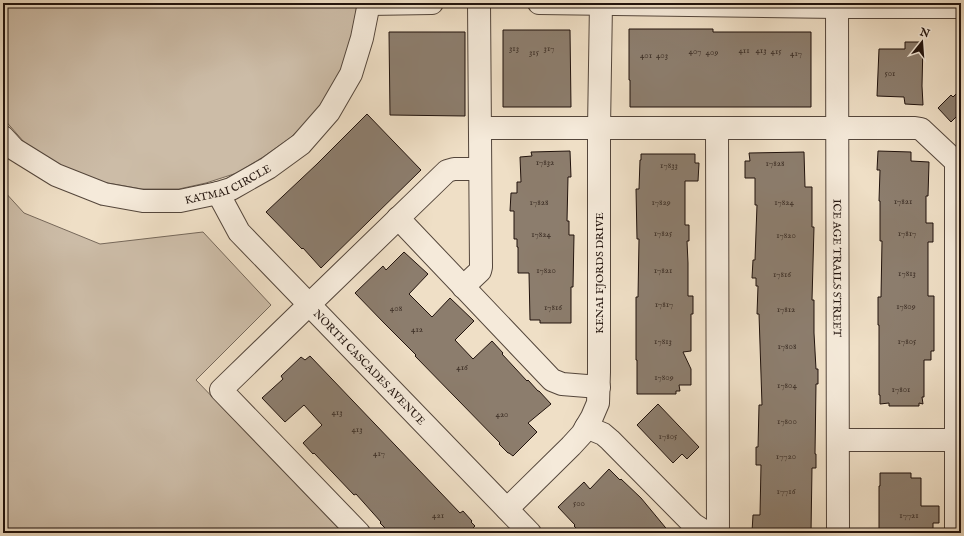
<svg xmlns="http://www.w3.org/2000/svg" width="964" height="536" font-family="'IM FELL English',serif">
	<rect width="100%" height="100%" fill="#efdfc6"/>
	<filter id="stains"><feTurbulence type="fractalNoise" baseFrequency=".005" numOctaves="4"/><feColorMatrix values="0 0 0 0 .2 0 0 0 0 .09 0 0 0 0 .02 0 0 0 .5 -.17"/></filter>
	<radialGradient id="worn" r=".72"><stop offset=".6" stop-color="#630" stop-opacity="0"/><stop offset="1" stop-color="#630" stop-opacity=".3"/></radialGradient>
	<path fill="#ccbca7" stroke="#76685a" d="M3,3H357L355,22L347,53L338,78L314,115L290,138L263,157L237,173L206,183L179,189H142L102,182L60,165L24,142L3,118Z
		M3,190L24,213L100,244L203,232L271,305L196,380L343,533H9L3,527Z"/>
	<path fill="#8c7d6d" stroke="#21130d" d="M629,29H713V32H811V107H630V80H629Z
		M503,30H570L571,107H503Z
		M389,32H465V116L390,115Z
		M905,42H923L922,86L923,105L905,104L904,97L877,96L879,49H905Z
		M961,89V112L951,122L938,108L951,95L953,97Z
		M367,114L421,170L321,268L303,248L302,249L266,212L317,164Z
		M570,151L571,177H568L567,221H569V235H574L573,287H571V323H540V320H530L529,273H518V247H517V239H514V211H510L511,193H517V182H521L520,157L532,156L531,152Z
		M878,151L911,152V161L929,162L928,196H926V223H933V242H928V296H934V351H931V360H924V397H922L923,404L919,403V406H889V403L880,404V395H879V325H878V297H881L882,241H880V201H879L880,170H877Z
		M804,152L805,187H812V227H814L812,300H814V333L816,369H818V384H816L815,454H816V468H812L811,533H758L752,532L753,515H760L761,465H756V447H758L759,405H762L759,314H757L758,286H756V278H752L753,260H755L757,205H755V178H745V161H750L749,153Z
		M641,154H695V163H699L698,181H685V225H689V241H687L688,263V296H693V314H691V351L683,352L691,369V385H679L680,391H676V394H637V360H636V297H638L639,239H637L636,189H639L640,160H641Z
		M404,252L428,274L409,294L432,317L450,298L474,321L455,340L473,359L492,341L503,353L502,354L527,381L528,380L538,391H539L551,404L528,423L537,432L513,456L509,453H508L499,444L500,443L415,356L416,355L384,323L355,293L383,266L386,270Z
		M310,356L460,513L463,511L472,521L471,522L475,526L468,533H390L380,523L381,522L356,494L354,495L314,453L313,454L303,443L322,425L304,405L285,422L262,398L283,379L281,376L301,357L305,360Z
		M658,404L699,447L687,459L682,454L673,463L637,425Z
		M609,469L620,480L621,479L641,498L670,533H581L574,526L575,525L558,507L584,482L590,489Z
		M880,473H911V478H921V506H939V523H933V533H879V486H880Z"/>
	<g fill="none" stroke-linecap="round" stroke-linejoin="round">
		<g stroke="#54463b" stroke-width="24">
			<g id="minor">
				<path d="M539,3L837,7H961"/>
				<path id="s1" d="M837,3L838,533"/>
				<path d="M369,4L432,3"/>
				<path d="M480,128H915L921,129L954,160L956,164V533"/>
				<path d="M717,128L718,533"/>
				<path id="s2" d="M3,137L14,149L56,175L104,194L143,201H180L218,193L231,189L268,168L301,144L329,112L351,74L362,38L369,3"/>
				<path id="s3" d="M218,193L239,232L530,533"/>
				<path d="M398,218L552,380L562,384L599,387"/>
				<path d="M463,287L480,271L481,267L479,3"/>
				<path d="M586,427L603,434L610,440L693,524L704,531L718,532"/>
				<path d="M838,440H961"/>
				<path d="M507,509L571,446L582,434L592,417L598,403L599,372V128L601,3"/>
				<path d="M359,533L221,390L447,171L454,169H480"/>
			</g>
		</g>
		<use href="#minor" stroke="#f5eada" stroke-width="22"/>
	</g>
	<g text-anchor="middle" stroke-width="4" stroke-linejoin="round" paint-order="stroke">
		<g font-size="9" fill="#3c2e25">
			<text x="514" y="51">313</text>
			<text x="549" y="51">317</text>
			<text x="744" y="53">411</text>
			<text x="761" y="53">413</text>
			<text x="695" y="54">407</text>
			<text x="776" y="54">415</text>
			<text x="534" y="55">315</text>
			<text x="712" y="55">409</text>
			<text x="796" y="56">417</text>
			<text x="646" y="58">401</text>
			<text x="662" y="58">403</text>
			<text x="890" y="76">501</text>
			<text x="545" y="165">17832</text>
			<text x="775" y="166">17828</text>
			<text x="669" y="168">17833</text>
			<text x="903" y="204">17821</text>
			<text x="539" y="205">17828</text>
			<text x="661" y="205">17829</text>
			<text x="784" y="205">17824</text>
			<text x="663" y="236">17825</text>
			<text x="907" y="236">17817</text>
			<text x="541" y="237">17824</text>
			<text x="786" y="238">17820</text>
			<text x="546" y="273">17820</text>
			<text x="663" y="273">17821</text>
			<text x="907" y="276">17813</text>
			<text x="782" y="277">17816</text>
			<text x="664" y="307">17817</text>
			<text x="906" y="309">17809</text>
			<text x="553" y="310">17816</text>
			<text x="396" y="311">408</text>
			<text x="786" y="312">17812</text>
			<text x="417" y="332">412</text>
			<text x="663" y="344">17813</text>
			<text x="907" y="344">17805</text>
			<text x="787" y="349">17808</text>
			<text x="462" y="370">416</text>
			<text x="664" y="380">17809</text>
			<text x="787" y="388">17804</text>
			<text x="901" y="392">17801</text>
			<text x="337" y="415">413</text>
			<text x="502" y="417">420</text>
			<text x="787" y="424">17800</text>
			<text x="357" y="432">413</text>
			<text x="668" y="439">17805</text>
			<text x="379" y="456">417</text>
			<text x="786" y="459">17720</text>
			<text x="786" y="494">17716</text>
			<text x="579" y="506">500</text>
			<text x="438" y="518">421</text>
			<text x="909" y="518">17721</text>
		</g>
		<g font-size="11" fill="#21130d" stroke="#f5eada">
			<text dy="4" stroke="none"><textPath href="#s2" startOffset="245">KATMAI CIRCLE</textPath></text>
			<text dy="4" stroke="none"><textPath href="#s1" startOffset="265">ICE AGE TRAILS STREET</textPath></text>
			<text transform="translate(599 273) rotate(-90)" y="4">KENAI FJORDS DRIVE</text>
			<text dy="4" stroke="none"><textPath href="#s3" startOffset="232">NORTH CASCADES AVENUE</textPath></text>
		</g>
	</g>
	<rect width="964" height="536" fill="none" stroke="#efdfc6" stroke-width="16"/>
	<rect x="4" y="4" width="956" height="528" fill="none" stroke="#21130d" stroke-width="2"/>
	<rect x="8" y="8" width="948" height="520" fill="none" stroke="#21130d"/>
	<g transform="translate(922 42) rotate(17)" stroke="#f5eada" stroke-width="3" paint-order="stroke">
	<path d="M0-3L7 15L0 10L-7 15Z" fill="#21130d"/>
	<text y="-6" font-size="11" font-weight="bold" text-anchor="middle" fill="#21130d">N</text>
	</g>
	<rect width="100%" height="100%" filter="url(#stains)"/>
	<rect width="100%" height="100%" fill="url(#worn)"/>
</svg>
